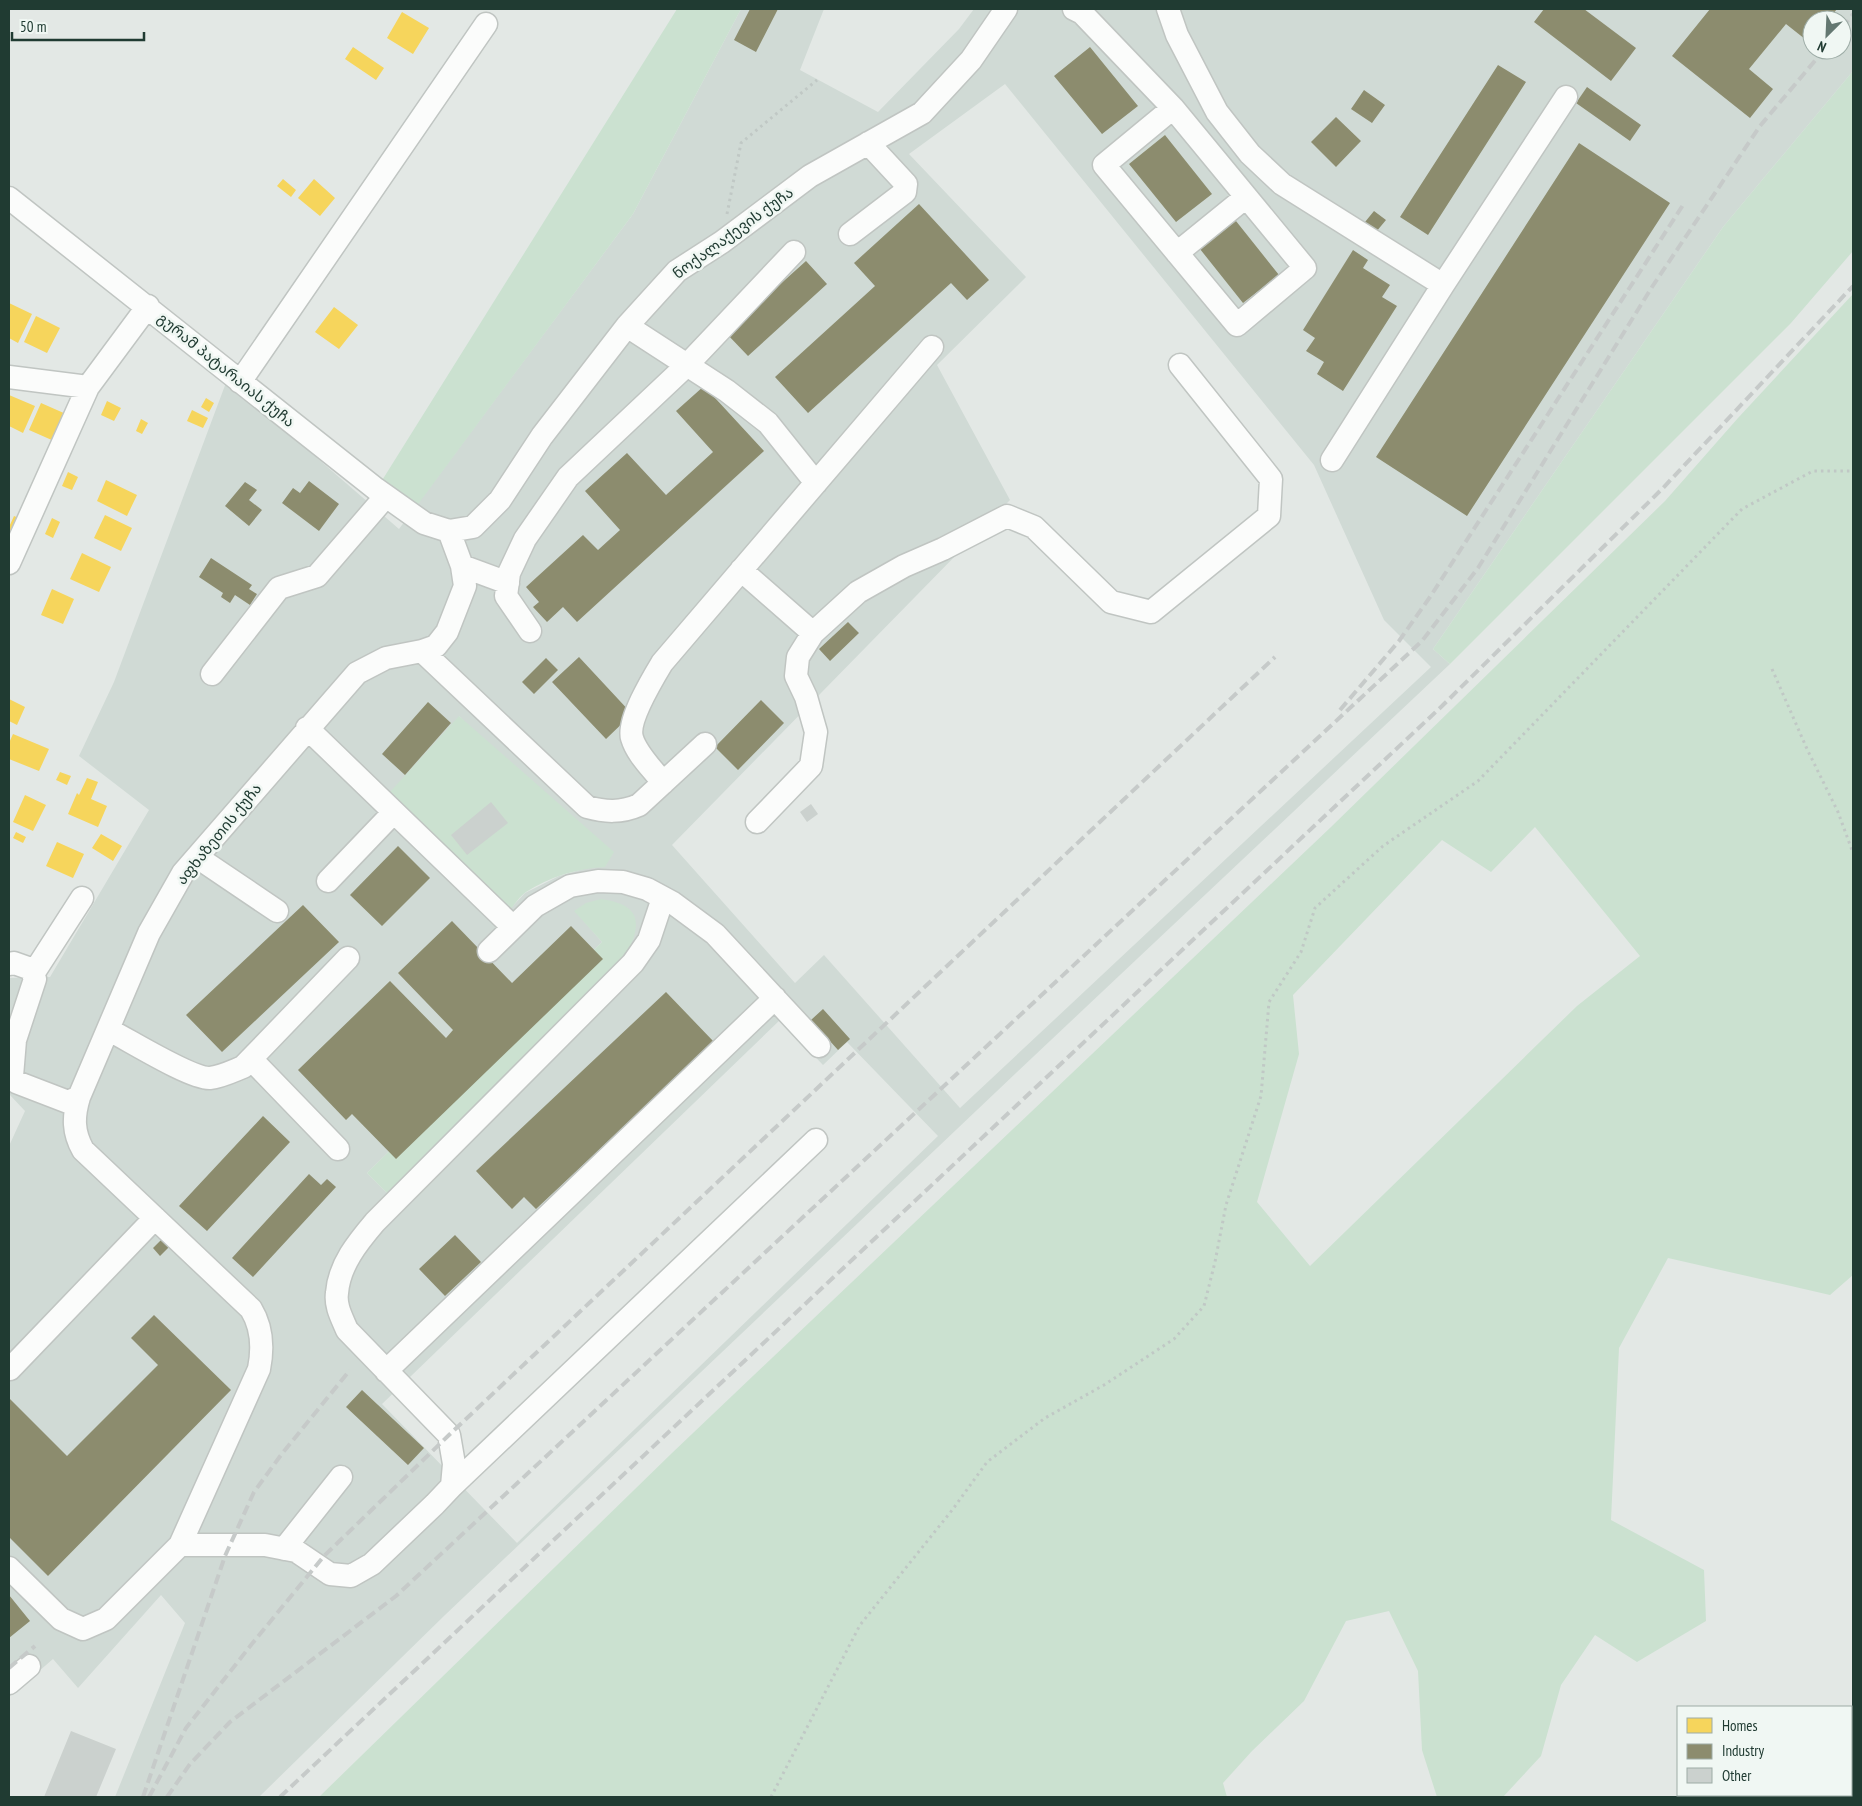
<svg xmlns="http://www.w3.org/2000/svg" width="1862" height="1806" font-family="'PT Sans Narrow','Noto Sans Georgian',sans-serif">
	<rect width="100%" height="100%" fill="#e3e8e5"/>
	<path fill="#d0dad5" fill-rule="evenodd" d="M741,9H824L800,70L878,112L959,29L974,9H1853V71L1723,227L1433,649L1450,664L1016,1073L445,1615L259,1797H115L185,1623L161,1595L78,1688L53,1659L9,1697V1146L25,1111L9,1094V978L50,977L149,810L79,756L114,682L227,380L399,529L633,214ZM1812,20H1842V50H1812ZM1005,84L1314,465L1384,620L1431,667L960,1108L824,955L795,983L672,845L1010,500L937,365L1026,277L909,154ZM459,716L605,867H590L559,876L525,893L510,909ZM575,911L626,956L387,1193L367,1173L602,942ZM780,1020L823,1065L847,1042L938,1136L517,1543L382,1404Z"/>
	<path fill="#cbe1d0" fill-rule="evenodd" d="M677,9H741L633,214L416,507L381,482Z
		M1853,71V251L1791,323L1450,664L1433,649L1723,227Z
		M1853,294V1275L1830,1295L1668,1258L1619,1348L1611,1520L1704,1570L1706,1621L1637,1662L1595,1635L1561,1685L1541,1756L1503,1797H1437L1422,1750L1418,1671L1389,1611L1346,1621L1304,1701L1252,1751L1223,1783L1227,1797H319L672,1453L1331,827L1665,501L1738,418ZM1535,827L1640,956L1577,1006L1310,1266L1257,1202L1299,1054L1293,995L1442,840L1491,872Z
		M459,716L614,852L605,867C578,868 549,877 526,892C520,896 515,904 510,910L390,792Z
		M601,899C642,905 642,923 626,956L387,1193L367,1173L602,942L574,911L586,903Z"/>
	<path fill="#f6d55c" d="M402,12L429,28L413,54L387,38Z
		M353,47L384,68L376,80L345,59Z
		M283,179L296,190L291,197L277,186Z
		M314,179L335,198L320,216L298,198Z
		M9,303L32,314L18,343L9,338Z
		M334,307L358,325L339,349L315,332Z
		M36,316L60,328L47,353L24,342Z
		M9,395L35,406L23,433L9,426Z
		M206,398L214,403L209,412L201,407Z
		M107,401L121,408L114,421L101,415Z
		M41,403L66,414L54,441L29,430Z
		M192,410L208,418L203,428L187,421Z
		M141,419L148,423L142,434L136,431Z
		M68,472L78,477L72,490L62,486Z
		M106,480L137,495L127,516L97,501Z
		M105,515L132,528L121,551L94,538Z
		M14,516L23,520L9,536V527Z
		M52,518L60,522L53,538L45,534Z
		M82,553L111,567L99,592L70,579Z
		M52,589L74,599L63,624L41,615Z
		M9,699L25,707L17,725L9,721Z
		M13,734L49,749L39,771L9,759V743Z
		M60,772L71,776L67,785L56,780Z
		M87,778L98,782L91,799L107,806L98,827L68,814L77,793L79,795Z
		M25,795L46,805L33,831L13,822Z
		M16,832L26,837L23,843L13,838Z
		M101,834L122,846L113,861L92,848Z
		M57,842L84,854L73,878L46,866Z"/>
	<path fill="#8c8c6e" d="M750,9H778L756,52L734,40Z
		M1544,9H1584L1636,48L1611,81L1534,22Z
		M1710,9H1837L1828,20H1812V40L1810,43L1786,24L1749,69L1773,89L1750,118L1672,56Z
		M1090,47L1138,106L1102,134L1054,76Z
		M1498,65L1526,82L1428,235L1400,217Z
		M1587,87L1641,125L1630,141L1576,103Z
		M1364,90L1385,105L1372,123L1351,109Z
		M1336,117L1361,141L1336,167L1311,142Z
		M1165,135L1212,194L1176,222L1129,164Z
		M1579,143L1670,203L1467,516L1376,457Z
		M919,204L989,280L967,300L951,283L808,413L775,377L875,286L854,263Z
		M1374,211L1386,220L1376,232L1365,222Z
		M1232,216L1279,275L1243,303L1196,244Z
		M1353,250L1368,260L1363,268L1390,285L1382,297L1397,306L1343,391L1317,374L1324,362L1306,351L1315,338L1303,330Z
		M806,261L827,284L748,356L726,333Z
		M704,386L764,451L577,622L563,607L547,622L533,607L539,602L526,587L583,535L598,550L620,530L585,491L627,453L666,495L713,452L676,411Z
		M309,481L339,504L319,531L282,503L293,488L300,493Z
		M245,482L257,490L249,500L262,510L249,526L225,506Z
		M211,558L252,585L249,589L257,594L250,605L235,595L230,603L221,597L223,593L199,577Z
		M848,622L859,633L830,661L819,649Z
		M579,657L632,714L606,739L552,682Z
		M546,658L558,670L534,694L522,682Z
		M761,700L784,723L738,770L715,747Z
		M428,702L451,723L405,775L382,754Z
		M398,846L430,878L382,926L350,895Z
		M303,905L339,942L222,1052L186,1015Z
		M452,921L512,983L571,926L603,959L396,1159L352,1114L346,1120L298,1070L390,981L446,1038L453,1030L398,973Z
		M666,992L714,1042L536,1209L524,1197L512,1209L476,1171Z
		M823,1009L850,1039L838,1050L811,1020Z
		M263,1116L290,1142L207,1231L179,1206Z
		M309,1174L321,1185L327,1179L336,1187L253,1277L232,1258Z
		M455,1235L481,1262L445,1296L419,1269Z
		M162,1239L169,1247L160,1256L153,1248Z
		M154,1315L231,1390L48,1576L9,1537V1398L67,1456L158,1365L131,1338Z
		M362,1390L424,1448L408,1465L346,1407Z
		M9,1595L30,1621L9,1638Z"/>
	<path fill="#cbd1ce" d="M491,802L508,823L467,855L451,835Z
		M811,804L818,814L807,822L800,812Z
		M71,1731L116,1749L96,1797H44Z"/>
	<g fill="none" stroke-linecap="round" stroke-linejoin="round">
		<g stroke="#c0c5c2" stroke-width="25">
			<path id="minor" d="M1074,9L1082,13L1173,108L1305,268L1237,325L1104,165L1173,108
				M1168,9L1177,35L1217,112L1250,154L1282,184L1443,285
				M9,198L376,489L424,523L449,531L473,527L500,500L542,436L627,326L677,271L722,242L810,176L922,113L971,60L1006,9
				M850,234L905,192L906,184L868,143
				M1177,253L1246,197
				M627,326L727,391L768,423L816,483
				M9,377L88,387
				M240,382L486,24
				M1332,460L1443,285L1566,97
				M9,563L88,387L148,306
				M462,566L508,583
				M741,570L813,633L798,657L796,676L806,697L816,732L811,766L757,822
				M530,631L506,596L509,573L525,539L568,477L687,365L794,252
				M813,633L858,592L904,566L943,549L1007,516L1034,527L1111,602L1151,612L1269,516L1271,479L1180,365
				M422,651L587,807C605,812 621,813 639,805L705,744
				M212,674L279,588L317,576L386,496
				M307,728L513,927
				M663,783C653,769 637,755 632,738C627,721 653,678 662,663L932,347
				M197,857L277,911
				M328,881L394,812
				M489,951L535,906L570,886L598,881L623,882L647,889L673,903L715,934L819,1046
				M9,964L14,963L31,969L35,979L15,1040L12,1076L16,1082L68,1102L79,1097L149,933L183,873L357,673L386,658L422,651L436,646L447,632L465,586L462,566L449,531
				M33,974L82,898
				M109,1030C129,1040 191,1079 210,1078C221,1077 233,1071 243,1067L348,958
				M251,1059L338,1149
				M10,1369L155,1218
				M386,1371L775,998
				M452,1486L816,1140
				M180,1545H265L296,1551L330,1574L351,1576L372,1564L435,1504L452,1486L454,1464L449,1435L347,1330C342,1318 335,1306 337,1293C339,1265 358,1242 375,1222L633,963L649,940L663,898
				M284,1549L341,1477
				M9,1568L61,1619L83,1629L106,1619L180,1545L259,1369C263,1349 262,1327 251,1309L83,1150C73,1132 73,1117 79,1097
				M9,1683L29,1666"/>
		</g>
		<path stroke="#c0c8c5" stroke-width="3" stroke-dasharray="2.5 4" stroke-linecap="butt" d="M727,214L741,143L817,80
			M1772,669L1807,749L1838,812L1853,853
			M771,1797L860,1625L953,1509L987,1462L1045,1418L1104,1385L1174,1339L1204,1306L1215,1262L1226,1205L1261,1096L1269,1002L1301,952L1315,908L1383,846L1478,781L1742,509L1813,471H1853"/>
		<use href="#minor" stroke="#fbfcfb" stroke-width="22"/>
		<path stroke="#c6cac9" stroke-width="4" stroke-dasharray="10 5" stroke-linecap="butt" d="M1842,28L1853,14
			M1340,710L1399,641L1430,597L1683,205
			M9,1668L35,1646
			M143,1797L225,1556L254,1492L281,1455L350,1370
			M149,1797L186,1728L251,1645L324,1556L449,1435L1275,657
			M167,1797L190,1764L230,1722L396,1596L1422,641L1478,568L1652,287L1760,126L1824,50
			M280,1797L1442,706L1663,488L1853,286"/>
	</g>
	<g text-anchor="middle" stroke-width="5" stroke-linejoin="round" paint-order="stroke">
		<g font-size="15" fill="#203b32" stroke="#f0f7f3">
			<text transform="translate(733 233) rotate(-36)" y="5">ნოქალაქევის ქუჩა</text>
			<text transform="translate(226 370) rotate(39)" y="5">გურამ პატარაიას ქუჩა</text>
			<text transform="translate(219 834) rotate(-51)" y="5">აფხაზეთის ქუჩა</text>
		</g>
	</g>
	<rect width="1862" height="1806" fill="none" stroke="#203b32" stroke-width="20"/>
	<rect x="1677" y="1706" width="175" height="90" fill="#f0f7f3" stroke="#9daca6"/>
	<rect x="1687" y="1718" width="25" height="15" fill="#f6d55c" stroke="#9daca6"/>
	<text x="1722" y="1731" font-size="15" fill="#203b32">Homes</text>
	<rect x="1687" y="1744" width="25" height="15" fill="#8c8c6e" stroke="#9daca6"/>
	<text x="1722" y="1756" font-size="15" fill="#203b32">Industry</text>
	<rect x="1687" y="1768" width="25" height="15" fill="#cbd1ce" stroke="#9daca6"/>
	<text x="1722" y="1781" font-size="15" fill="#203b32">Other</text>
	<g transform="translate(1827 35) rotate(204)"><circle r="24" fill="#f0f7f3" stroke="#9daca6"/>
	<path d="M0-4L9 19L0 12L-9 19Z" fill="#647871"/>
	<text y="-8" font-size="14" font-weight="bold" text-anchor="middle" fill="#203b32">N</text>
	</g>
	<path d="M12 32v8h132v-8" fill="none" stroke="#203b32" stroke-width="2.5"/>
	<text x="20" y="32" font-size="15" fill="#203b32" stroke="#f0f7f3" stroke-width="4" paint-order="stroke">50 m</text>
</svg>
